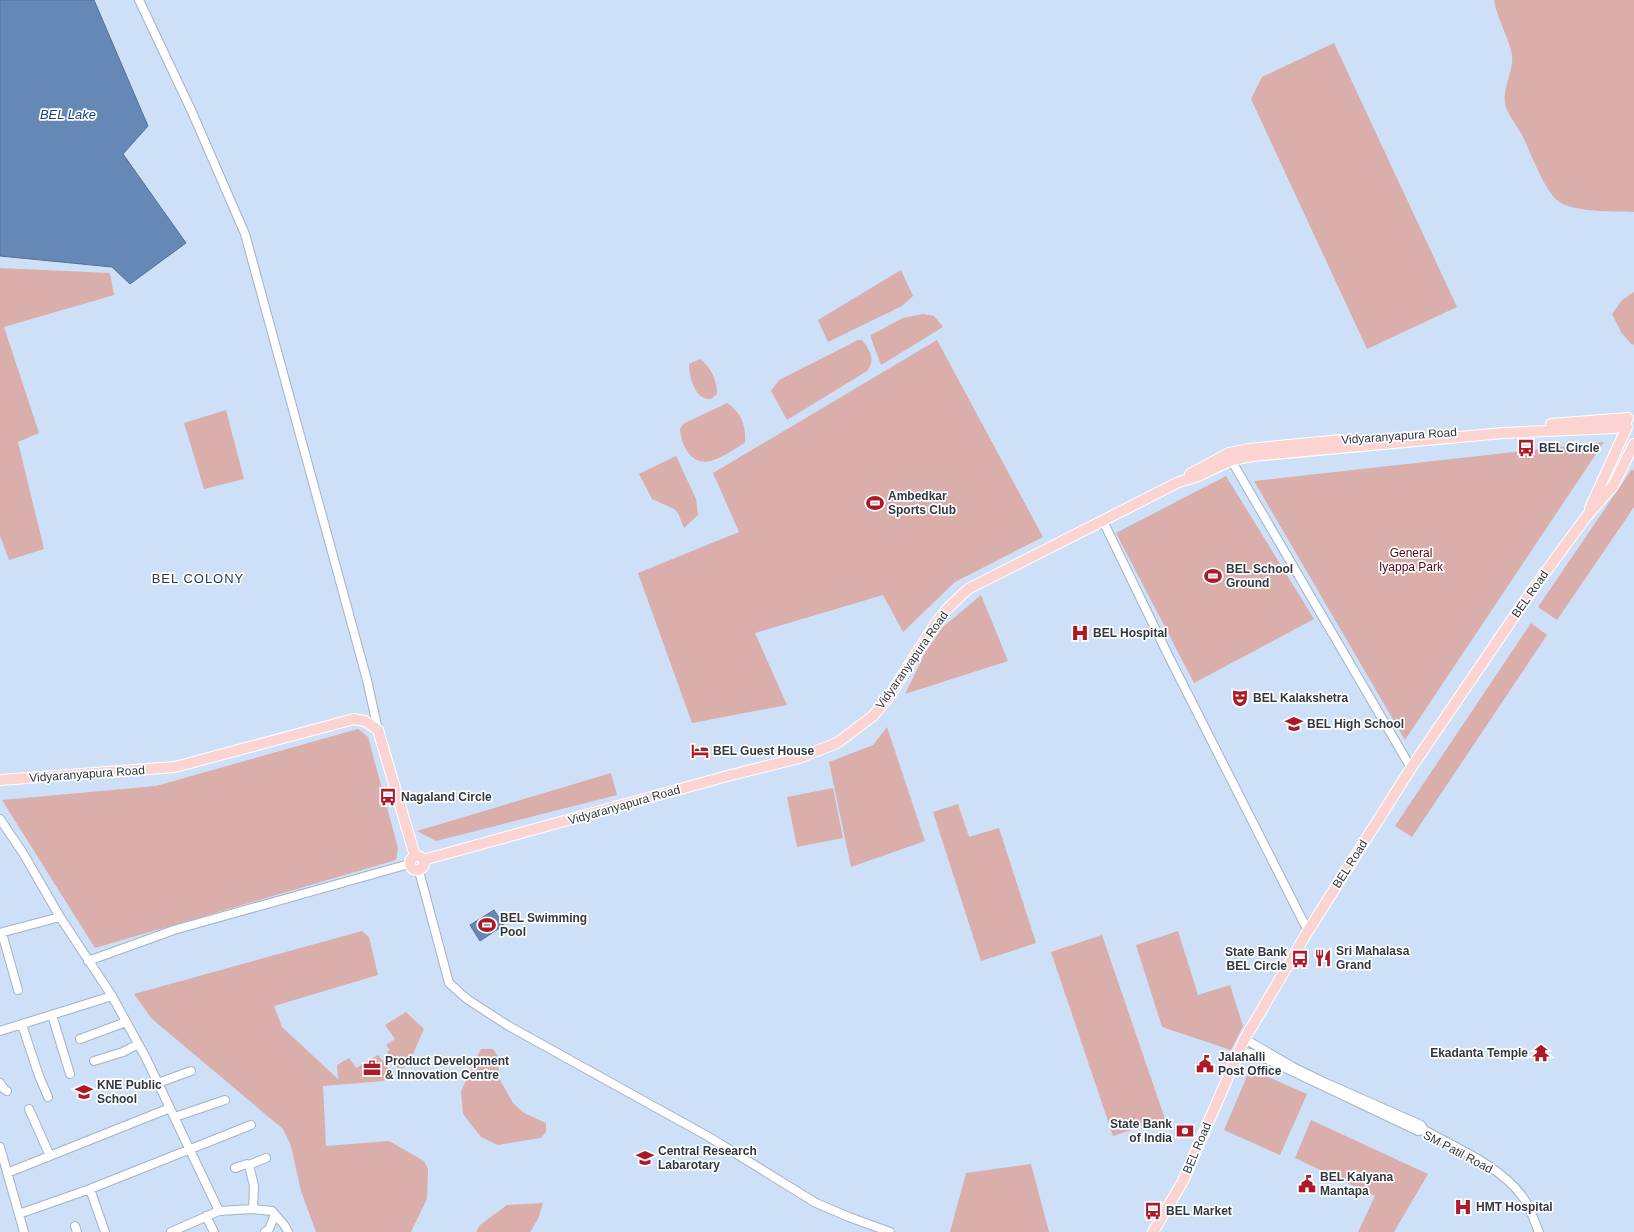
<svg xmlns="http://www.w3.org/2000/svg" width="1634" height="1232" font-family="Arial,sans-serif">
	<rect width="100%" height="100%" fill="#cee0f8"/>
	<path fill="#daaeaa" d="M1494,0H1634V212C1615,211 1571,213 1557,200C1544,189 1532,156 1524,139C1520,129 1505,112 1505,102C1503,85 1514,71 1512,55C1509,37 1497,19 1494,0Z
		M1334,43L1457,307L1367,349L1251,99L1262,77Z
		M0,268L110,273L114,295L4,327L39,433L18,442L44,549L9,560L0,536Z
		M901,270L913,296L902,306L828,342L818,320Z
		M1634,292V344L1632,345L1621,332L1612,314L1622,300Z
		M923,314L934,316L943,327L881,365L871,338V335L903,318Z
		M858,340H862C870,350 876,360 867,371L787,420L771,391L779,380Z
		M937,340L1043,537L955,582L903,632L883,595L755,633L787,705L692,723L638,573L739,532L713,473Z
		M700,359C711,367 717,380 717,394L711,399C695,401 689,376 689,364Z
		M727,403C742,413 746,426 745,443C734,449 722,458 711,461C691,466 681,445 680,429L683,424Z
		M226,410L244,479L204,489L184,423Z
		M1604,442L1405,740L1254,481Z
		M676,456L696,499L698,515L684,528L678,513L674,509L652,499L639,474Z
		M1632,469L1634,471V507L1557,620L1538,607Z
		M1226,476L1314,619L1194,683L1116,533Z
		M981,595L1008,661L905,694L925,653L942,628Z
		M1531,623L1547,635L1412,837L1395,826Z
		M887,727L925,841L851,867L829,762L873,745Z
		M358,729L368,737L398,848L396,860L95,948L2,800L156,786Z
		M611,773L617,795L436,841L417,831Z
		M833,788L843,838L797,847L787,797Z
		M958,804L969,837L999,828L1036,943L981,961L933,812Z
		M362,931L369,937L378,975L274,1006L282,1027L338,1079L337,1065L349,1058L356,1068L378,1055L393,1074L383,1081L323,1086L326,1146L389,1141L424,1161L428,1169L427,1199L411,1232H316L301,1191L291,1146L283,1129L152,1019L134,994Z
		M1178,931L1198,995L1230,985L1243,1026L1231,1050L1162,1027L1136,945Z
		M1102,935L1165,1119L1113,1136L1051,952Z
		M406,1012L424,1029L408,1065L399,1070L387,1052L390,1050L386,1045L395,1039L385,1025Z
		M481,1049H493L498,1056L499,1078L513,1103L524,1113L546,1123V1132L541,1138L498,1145L481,1137L463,1114L461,1091Z
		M1250,1069L1307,1094L1280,1155L1224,1130Z
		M1311,1120L1428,1174L1394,1232H1358L1375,1196L1295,1158Z
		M1031,1164L1049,1232H950L966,1173Z
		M543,1203L538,1219L530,1232H476L480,1225L507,1205Z"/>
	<path fill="#6588b6" stroke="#557093" d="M0,0H94L148,126L123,154L186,243L130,284L112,267L0,256Z
		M494,910L504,925L480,941L470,925Z"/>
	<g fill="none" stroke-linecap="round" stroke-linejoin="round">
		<g stroke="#a1b2c9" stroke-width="10">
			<path id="minor" d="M139,0L192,112L245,234L367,680L378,730
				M1230,455L1234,465L1411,768
				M1103,521L1169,657L1308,931
				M0,819L23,853L60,917L112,996L146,1058L219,1211L253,1209L272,1211L285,1226L288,1232
				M419,871L449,983L467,999L507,1025L709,1137L816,1203L849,1217L890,1232
				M0,933L60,917
				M2,933L18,990
				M88,961L174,930L409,864
				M52,1015L70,1074
				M22,1025L39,1076L48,1097
				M0,1031L112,996
				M80,1039L126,1022
				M1245,1039L1293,1067L1326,1083L1421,1125L1424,1130
				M1240,1050L1260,1056L1418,1131L1424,1130C1455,1147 1500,1166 1522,1196C1530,1206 1534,1221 1539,1232
				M94,1061L123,1052L138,1044
				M0,1083L4,1089L7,1091
				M158,1083L191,1071
				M29,1109L50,1156
				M175,1117L225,1100
				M0,1147L24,1232
				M249,1165L266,1158
				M235,1168L247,1164L249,1165L254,1186L253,1209
				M7,1173L170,1108
				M90,1189L105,1232
				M19,1214L90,1189L251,1125
				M206,1216L214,1232
				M75,1226L77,1232
				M171,1232L219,1211
				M265,1232L269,1229L275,1215"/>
		</g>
		<g stroke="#fff" stroke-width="12">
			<path id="major" d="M1551,424L1628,418
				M1190,474L1229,453L1248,449L1342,440
				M1590,508L1627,427
				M0,780L175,767L354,719L365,721L378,730L415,856
				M410 863a7 7 0 1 1 14 0a7 7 0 1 1-14 0Z
				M423,860L731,775L799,758L837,743L873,716L888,698L936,623L946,610L968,589L1179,482L1196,477L1232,460L1252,456L1503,433L1615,428L1626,424
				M1153,1232L1183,1181L1244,1040L1308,931L1411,768L1526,599L1586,517L1613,486L1634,444"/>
		</g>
		<use href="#minor" stroke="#fff" stroke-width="8"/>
		<use href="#major" stroke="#fbd4d1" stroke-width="10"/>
	</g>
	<defs>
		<g id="bus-bare" transform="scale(1.38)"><path d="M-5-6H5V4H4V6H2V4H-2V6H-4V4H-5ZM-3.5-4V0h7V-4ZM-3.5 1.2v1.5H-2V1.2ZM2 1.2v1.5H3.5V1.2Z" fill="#ad1a27" stroke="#fff" stroke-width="2.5" paint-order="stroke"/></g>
		<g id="stadium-bare" transform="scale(1.38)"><path d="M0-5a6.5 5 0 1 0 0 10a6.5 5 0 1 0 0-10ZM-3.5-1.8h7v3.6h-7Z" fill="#ad1a27" stroke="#fff" stroke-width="2.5" paint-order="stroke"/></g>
		<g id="hospital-bare" transform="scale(1.38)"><path d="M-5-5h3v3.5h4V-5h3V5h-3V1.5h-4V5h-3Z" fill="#ad1a27" stroke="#fff" stroke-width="2.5" paint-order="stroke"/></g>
		<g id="theatre-bare" transform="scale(1.38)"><path d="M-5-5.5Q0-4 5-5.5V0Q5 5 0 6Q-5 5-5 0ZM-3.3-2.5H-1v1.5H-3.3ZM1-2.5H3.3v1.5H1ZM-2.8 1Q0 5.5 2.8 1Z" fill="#ad1a27" stroke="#fff" stroke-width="2.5" paint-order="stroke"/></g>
		<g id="school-bare" transform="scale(1.38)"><path d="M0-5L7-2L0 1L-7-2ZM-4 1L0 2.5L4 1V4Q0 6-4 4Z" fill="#ad1a27" stroke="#fff" stroke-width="2.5" paint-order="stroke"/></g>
		<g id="hotel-bare" transform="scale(1.38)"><path d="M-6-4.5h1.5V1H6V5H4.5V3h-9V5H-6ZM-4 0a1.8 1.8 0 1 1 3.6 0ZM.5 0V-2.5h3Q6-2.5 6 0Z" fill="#ad1a27" stroke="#fff" stroke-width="2.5" paint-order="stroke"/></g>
		<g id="restaurant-bare" transform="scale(1.38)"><path d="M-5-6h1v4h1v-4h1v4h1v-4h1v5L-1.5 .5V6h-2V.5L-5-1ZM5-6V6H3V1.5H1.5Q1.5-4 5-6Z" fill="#ad1a27" stroke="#fff" stroke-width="2.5" paint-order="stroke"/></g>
		<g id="temple-bare" transform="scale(1.38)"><path d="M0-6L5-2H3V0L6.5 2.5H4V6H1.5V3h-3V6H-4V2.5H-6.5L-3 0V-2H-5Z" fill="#ad1a27" stroke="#fff" stroke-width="2.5" paint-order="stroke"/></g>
		<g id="civic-bare" transform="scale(1.38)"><path d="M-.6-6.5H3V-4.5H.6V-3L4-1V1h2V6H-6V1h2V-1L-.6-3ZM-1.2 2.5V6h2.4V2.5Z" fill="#ad1a27" stroke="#fff" stroke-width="2.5" paint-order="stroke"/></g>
		<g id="office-bare" transform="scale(1.38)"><path d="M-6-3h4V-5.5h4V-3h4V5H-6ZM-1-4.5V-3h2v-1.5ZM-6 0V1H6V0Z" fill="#ad1a27" stroke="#fff" stroke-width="2.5" paint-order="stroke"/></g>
		<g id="bank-bare" transform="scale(1.38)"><path d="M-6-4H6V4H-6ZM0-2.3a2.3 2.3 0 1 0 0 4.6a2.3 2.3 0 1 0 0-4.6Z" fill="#ad1a27" stroke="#fff" stroke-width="2.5" paint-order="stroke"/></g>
		<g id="university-bare" transform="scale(1.38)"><path d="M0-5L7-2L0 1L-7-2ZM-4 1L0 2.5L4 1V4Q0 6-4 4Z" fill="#ad1a27" stroke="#fff" stroke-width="2.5" paint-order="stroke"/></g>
	</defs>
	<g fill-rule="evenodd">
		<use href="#bus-bare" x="1526" y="448"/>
		<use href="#stadium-bare" x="875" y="503"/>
		<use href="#stadium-bare" x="1213" y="576"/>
		<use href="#hospital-bare" x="1080" y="633"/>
		<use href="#theatre-bare" x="1240" y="698"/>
		<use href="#school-bare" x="1294" y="724"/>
		<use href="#hotel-bare" x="700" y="751"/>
		<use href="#bus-bare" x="388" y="797"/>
		<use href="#stadium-bare" x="487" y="925"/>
		<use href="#restaurant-bare" x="1323" y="958"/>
		<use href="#bus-bare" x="1300" y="959"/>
		<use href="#temple-bare" x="1541" y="1053"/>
		<use href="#civic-bare" x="1205" y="1064"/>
		<use href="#office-bare" x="372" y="1068"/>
		<use href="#school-bare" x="84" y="1092"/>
		<use href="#bank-bare" x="1185" y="1131"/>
		<use href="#university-bare" x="645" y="1158"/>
		<use href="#civic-bare" x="1307" y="1184"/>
		<use href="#hospital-bare" x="1463" y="1207"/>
		<use href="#bus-bare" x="1153" y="1211"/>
	</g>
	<g text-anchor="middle" stroke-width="3.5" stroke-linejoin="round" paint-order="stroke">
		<g font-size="12" fill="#313841" stroke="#fff">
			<text transform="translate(1399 436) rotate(-4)" y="4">Vidyaranyapura Road</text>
			<text transform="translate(1530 594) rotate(-55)" y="4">BEL Road</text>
			<text transform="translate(912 660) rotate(-55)" y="4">Vidyaranyapura Road</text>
			<text transform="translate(87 774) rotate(-4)" y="4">Vidyaranyapura Road</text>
			<text transform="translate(624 805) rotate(-16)" y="4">Vidyaranyapura Road</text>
			<text transform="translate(1350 864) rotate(-58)" y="4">BEL Road</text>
			<text transform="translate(1197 1148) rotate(-67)" y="4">BEL Road</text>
			<text transform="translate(1458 1152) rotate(28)" y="4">SM Patil Road</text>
		</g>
		<g font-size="12" font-weight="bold" fill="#313841" stroke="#fff" text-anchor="start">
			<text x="1539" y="452">BEL Circle</text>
			<text x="888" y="500">Ambedkar<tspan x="888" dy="14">Sports Club</tspan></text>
			<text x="1226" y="573">BEL School<tspan x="1226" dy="14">Ground</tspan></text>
			<text x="1093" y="637">BEL Hospital</text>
			<text x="1253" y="702">BEL Kalakshetra</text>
			<text x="1307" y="728">BEL High School</text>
			<text x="713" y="755">BEL Guest House</text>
			<text x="401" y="801">Nagaland Circle</text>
			<text x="500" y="922">BEL Swimming<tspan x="500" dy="14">Pool</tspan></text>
			<text x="1336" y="955">Sri Mahalasa<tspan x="1336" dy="14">Grand</tspan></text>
			<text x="1287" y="956" text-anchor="end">State Bank<tspan x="1287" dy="14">BEL Circle</tspan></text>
			<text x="1528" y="1057" text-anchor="end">Ekadanta Temple</text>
			<text x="1218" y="1061">Jalahalli<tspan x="1218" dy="14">Post Office</tspan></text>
			<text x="385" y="1065">Product Development<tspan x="385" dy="14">&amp; Innovation Centre</tspan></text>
			<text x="97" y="1089">KNE Public<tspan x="97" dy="14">School</tspan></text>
			<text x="1172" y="1128" text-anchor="end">State Bank<tspan x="1172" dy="14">of India</tspan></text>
			<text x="658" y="1155">Central Research<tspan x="658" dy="14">Labarotary</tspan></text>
			<text x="1320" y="1181">BEL Kalyana<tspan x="1320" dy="14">Mantapa</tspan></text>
			<text x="1476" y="1211">HMT Hospital</text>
			<text x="1166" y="1215">BEL Market</text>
		</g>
		<g font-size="12" fill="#56050d" stroke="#fff">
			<text x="1411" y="557">General<tspan x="1411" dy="14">Iyappa Park</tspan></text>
		</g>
		<g font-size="13" font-style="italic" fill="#11427c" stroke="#fff">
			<text x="68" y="119">BEL Lake</text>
		</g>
		<g font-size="13" letter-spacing="1" fill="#2a384a" stroke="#fff">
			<text x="198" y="583">BEL COLONY</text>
		</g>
	</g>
</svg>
